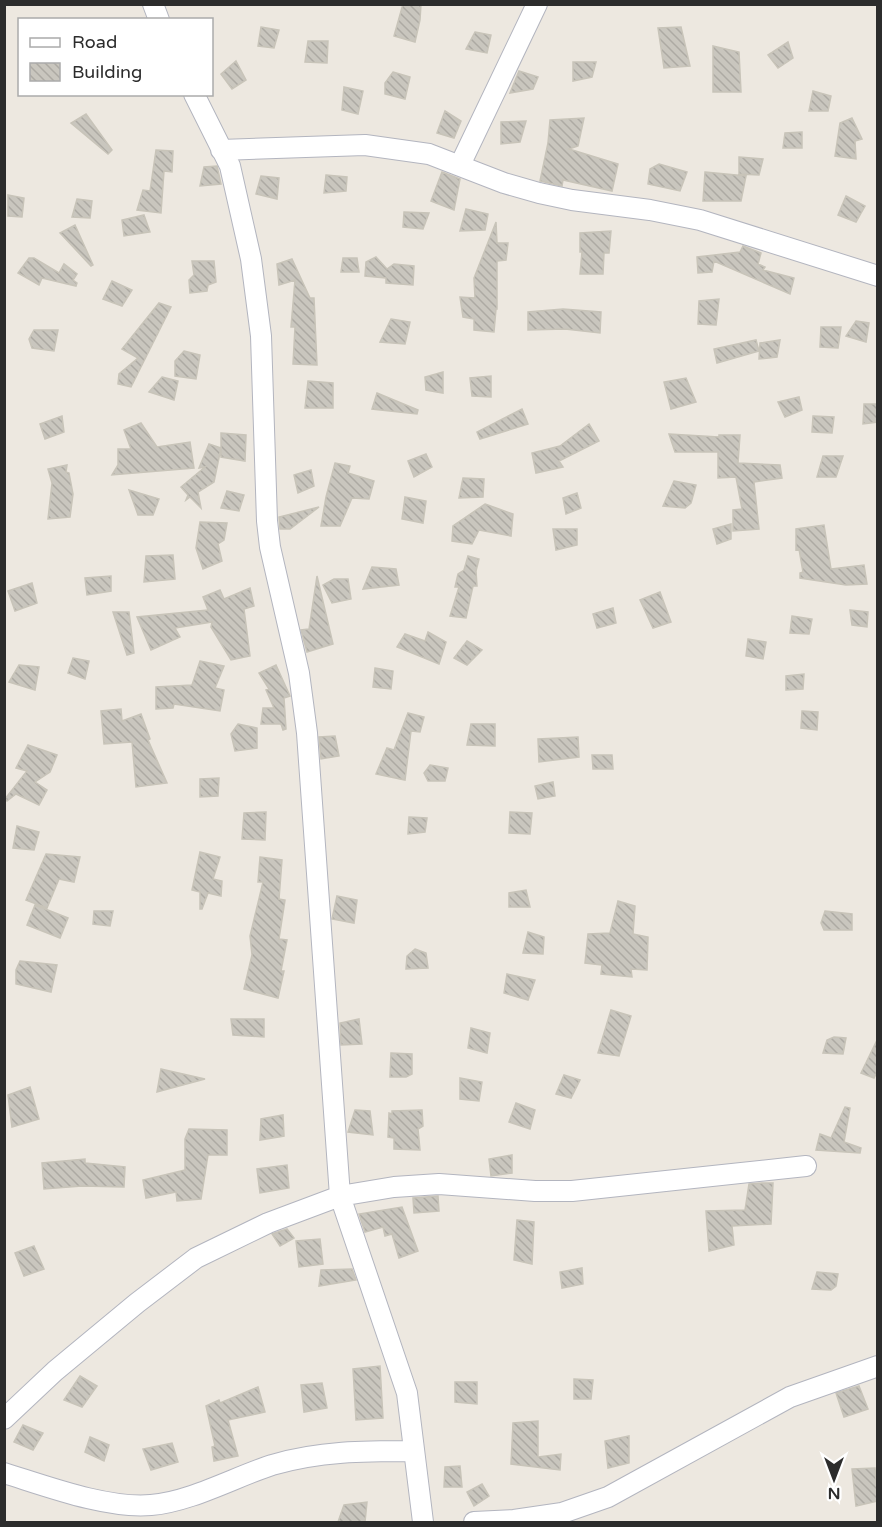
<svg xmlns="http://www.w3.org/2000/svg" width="882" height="1527" font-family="'Varela Round',sans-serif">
	<defs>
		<pattern id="building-back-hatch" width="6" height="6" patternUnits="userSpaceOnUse" patternTransform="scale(1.5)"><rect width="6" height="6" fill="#c9c6be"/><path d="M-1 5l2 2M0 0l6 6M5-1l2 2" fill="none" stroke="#adaaa3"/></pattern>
	</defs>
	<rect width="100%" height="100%" fill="#ede8e0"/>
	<path fill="url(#building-back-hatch)" stroke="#c8c4b9" stroke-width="1.5" d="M403,4H421L420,20L415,42L394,36Z
		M261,27L279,30L274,48L258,46Z
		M681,27L690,66L664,68L658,28Z
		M475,32L491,35L487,53L466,49Z
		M308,41H328L327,63L305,62Z
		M788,42L793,58L778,68L768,55Z
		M713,46L739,52L741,92H713Z
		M236,61L246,80L232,89L221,74Z
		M573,62H596L592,77L573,81Z
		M519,71L538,77L533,89L510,93Z
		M393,72L410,77L405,99L385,94V83Z
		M344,87L363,91L358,114L342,110Z
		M813,91L831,96L828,111H809Z
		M445,111L461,121L454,138L437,133Z
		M86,114L112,150L108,154L71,123Z
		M584,118L578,146L569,149L618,164L612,191L563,180L562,186L540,181L548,143L550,120Z
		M852,118L862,139L855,141L856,159L835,156L840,123Z
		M526,121L520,142L501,144V122Z
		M802,132V148H783L785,133Z
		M156,150L173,151L172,172L164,171L161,213L137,210L143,190L150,191Z
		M739,157L763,159L759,175L739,174Z
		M659,164L687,172L680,191L648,184L650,169Z
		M217,166L221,184L200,186L204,167Z
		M442,172L460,179L454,210L431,201Z
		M705,172L746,176L741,201H703Z
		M326,175L347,177L346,191L324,193Z
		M261,176L279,178L277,199L256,194Z
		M8,195L24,198L22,217L8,216Z
		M846,196L865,206L856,222L838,215Z
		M77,199L92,201L90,218L72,217Z
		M466,209L488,214L485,230L460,231Z
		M404,212L429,213L423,229L403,227Z
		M144,215L150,232L124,236L122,220Z
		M496,222L497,243H508L506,260L497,261V309H496L494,332L474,330V319L463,317L460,297L475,298L474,278Z
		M75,225L93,265L91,266L60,233Z
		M611,231L609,253H604L603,274H580L582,252H580V233Z
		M743,246L761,253L758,264L765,267L763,270L794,278L790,294L714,261L712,272L698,273L697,257L740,252Z
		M376,257L387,269L394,264L414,266L413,285L386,283V278L365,276L366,262Z
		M29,258H34L59,273L64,264L77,274L73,280L77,283L76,286L42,278L39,285L18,273Z
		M343,258H357L359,272H341Z
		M292,259L310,298H314L317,365L293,364L295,327H291L295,280L279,285L277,264Z
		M192,261H214L216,282L208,285L207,291L190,293L189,280L194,275Z
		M112,281L132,290L122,306L103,299Z
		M719,299L716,325L698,324L699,301Z
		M159,303L171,307L131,387L118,384L119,374L138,358L122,349Z
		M563,309L601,312L600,333L565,329L528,330V312Z
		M391,319L410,322L405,344L380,342Z
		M856,321L869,323L866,342L846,336Z
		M821,327H841L838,348L820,347Z
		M34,330H58L54,351L32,348L29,339Z
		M756,340L759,351L717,363L714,349Z
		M780,340L777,357L759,359L760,343Z
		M184,351L200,355L196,379L175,376V361Z
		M443,372V393L426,390L425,377Z
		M491,376V397L472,396L470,378Z
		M162,377L178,381L174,400L149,392Z
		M686,378L696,402L671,409L664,382Z
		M308,381L333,383V408H305Z
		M377,393L418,410L417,414L372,409Z
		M799,397L802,410L785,417L778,402Z
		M864,404H878V422L863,424Z
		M522,409L528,424L480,439L477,432Z
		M62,416L64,432L45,439L40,424Z
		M813,416L834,417L832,433L812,432Z
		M141,423L157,447L190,442L194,468L112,475L118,465V449H131L124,430Z
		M589,424L599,441L559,461L563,467L536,473L532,453L560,446Z
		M221,433L246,435L245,461L221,457Z
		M669,434L719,437V435H740L738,463L780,465L782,478L754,482L759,529L733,531V510L742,509L736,477L718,478V452H675Z
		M209,444L221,448L214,482L198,492L201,508L190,497L186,500L188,495L181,487L205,467L199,468Z
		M426,454L432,467L414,477L408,461Z
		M823,456H843L836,477H817Z
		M335,463L350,466L348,473L374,481L369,499L352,498L340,526H321L326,497Z
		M67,465L66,472L69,473L73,494L70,517L48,519L52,483L48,469Z
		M311,470L314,486L298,493L294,475Z
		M463,478L484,479L483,497L459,498Z
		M674,481L696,485L691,503L685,508L663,506Z
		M129,490L159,499L153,515H138Z
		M227,491L244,495L239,511L221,508Z
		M577,493L581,508L566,514L563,498Z
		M405,497L426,501L423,523L402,519Z
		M485,504L513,514L511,536L479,530L472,544L452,541L453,526Z
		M319,507L290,529H280L279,517Z
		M200,522L227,523L224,540L218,544L222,561L203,569L196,548Z
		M731,524V539L717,544L713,529Z
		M824,525L831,569L864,565L867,584L846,585L800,578V573L803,572L799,549L796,550V529Z
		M553,529H577V545L556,550Z
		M173,555L175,579L144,582L146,556Z
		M468,556L479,559L476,571L477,586H473L466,618L450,616L459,587H455L458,574L464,570Z
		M372,567L396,569L399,585L363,589Z
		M111,576V591L87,595L85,578Z
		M317,576L333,644L307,652L301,630L309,629Z
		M334,579H348L351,599L332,603L323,585Z
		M32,583L37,603L15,611L8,591Z
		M250,588L254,606L244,609L250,656L231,660L211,627L212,622L175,628L180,637L151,650L137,617L208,610L203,597L220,590L224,599Z
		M660,592L671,622L653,628L640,600Z
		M613,608L616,623L597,628L593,614Z
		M850,610L868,612L867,627L852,625Z
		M113,612H129L134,653L127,655Z
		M792,616L812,619L809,634L790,633Z
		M428,632L446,642L439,664L397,647L405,634L425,641Z
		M748,639L766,642L763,659L746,656Z
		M467,641L482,650L467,665L454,658Z
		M73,658L89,661L85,679L68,673Z
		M200,661L224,666L215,688L224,690L220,711L174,704L173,708L156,709V687L192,685Z
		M19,665L39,667L35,690L9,682Z
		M276,665L290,696L284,698L286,729L283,730L281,724H261L263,708H274L266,690L269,689L259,673Z
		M375,668L393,671L391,689L373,687Z
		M804,674L803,689L786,690V676Z
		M121,709L122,721L141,714L150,739L148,740L167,783L136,787L132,742L104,744L101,711Z
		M802,711L818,712L817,730L801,728Z
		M408,713L424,717L420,732L411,731L405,780L376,774L387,748L394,750Z
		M238,724L257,728V748L235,751L231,734Z
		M471,724H495V746L467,745Z
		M335,736L339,756L321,759L319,737Z
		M578,737L579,757L539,762L538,739Z
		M28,745L57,755L50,772L35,782L47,790L39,805L16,794L7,801L5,799L27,771L16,768Z
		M592,755H612L613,769H593Z
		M430,765L448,768L445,781H428L424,773Z
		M219,778L218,796L200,797V779Z
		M553,782L555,796L538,799L535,786Z
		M266,812L265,840L242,839L244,813Z
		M510,812L532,813L530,834L509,833Z
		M409,817L427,818L425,832L408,834Z
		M17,826L39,832L34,850L13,848Z
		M200,852L220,857L213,879L222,881L221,896L208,893L202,909H200V892L192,890Z
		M46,854L80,857L74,882L59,879L47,908L26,900Z
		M260,857L282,860L279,899L285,900L279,939L287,940L281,971H284L278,998L244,989L252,955L250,936L263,882H258Z
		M526,890L530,907H509V893Z
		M337,896L357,900L354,923L332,919Z
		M618,901L635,906L633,934L648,937L647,970L631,969L632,977L601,974L602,965L585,963L588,934L610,933Z
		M35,905L68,918L60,938L27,925Z
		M94,911H113L110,926L93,924Z
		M825,911L852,914V930H824L821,923Z
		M528,932L544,937L543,954L523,953Z
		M415,949L426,953L428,968L406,969L407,956Z
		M20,961L57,965L51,992L16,984V970Z
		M507,974L535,980L528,1000L504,993Z
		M611,1010L631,1016L619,1056L598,1053Z
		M231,1019H264V1037L233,1035Z
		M359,1019L362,1044L341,1045L340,1023Z
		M471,1028L490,1033L487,1053L468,1048Z
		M834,1037L846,1038L843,1054L823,1053L827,1040Z
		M878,1038V1070L874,1078L861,1073Z
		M391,1053L412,1054V1074L406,1077H390Z
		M161,1069L205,1079L157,1092Z
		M564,1075L580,1080L571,1098L556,1094Z
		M460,1078L482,1082L479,1101L460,1099Z
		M30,1087L39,1119L12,1127L8,1095Z
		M516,1103L535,1110L530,1129L509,1122Z
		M845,1107L850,1108L844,1142L861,1148L860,1153L816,1150L820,1134L831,1138Z
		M355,1110L370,1111L373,1135L348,1132Z
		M422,1110L423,1126L418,1129L420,1150L394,1149V1138L388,1137L389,1113L392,1114V1111Z
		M283,1115L284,1136L260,1140L261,1119Z
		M189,1129L227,1130V1155H208L201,1199L177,1201L176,1192L146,1198L143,1180L185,1170V1139Z
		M512,1155V1173L491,1176L489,1159Z
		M85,1159V1163L125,1167L124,1187L82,1186L44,1189L42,1163Z
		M287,1165L289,1188L260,1193L257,1169Z
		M762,1183H773L771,1224L732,1226L734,1245L709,1251L706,1211L745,1210L749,1184Z
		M438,1196L439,1211L414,1213L413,1198Z
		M402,1207L418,1251L399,1258L392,1234L385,1236L383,1227L365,1232L359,1214Z
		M517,1220L534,1222L532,1264L514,1260Z
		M287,1229L294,1238L280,1246L272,1234Z
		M320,1239L323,1264L299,1267L296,1241Z
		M34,1246L44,1269L24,1276L15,1253Z
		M582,1268L583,1284L562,1288L560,1272Z
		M352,1269L356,1280L319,1286L321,1270Z
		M817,1272L838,1274L836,1286L831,1290L812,1289Z
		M380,1366L383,1418L356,1420L353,1369Z
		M80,1376L97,1386L82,1407L64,1400Z
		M574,1379L593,1380L591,1399H574Z
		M455,1382H477V1404L455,1402Z
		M322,1383L327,1408L304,1412L301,1385Z
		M859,1386L868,1409L844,1417L836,1393Z
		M258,1387L265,1412L228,1420L238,1456L214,1461L212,1447L215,1446L206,1406L219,1400L220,1403Z
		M538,1421V1457L561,1454L560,1470L511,1464L513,1423Z
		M23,1425L43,1433L33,1450L14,1442Z
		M629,1436V1463L608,1468L605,1441Z
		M90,1437L109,1445L104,1461L85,1452Z
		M172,1443L178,1462L151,1470L143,1449Z
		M460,1466L462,1487H444L445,1467Z
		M875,1468L878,1501L856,1506L852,1469Z
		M482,1484L489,1496L474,1506L467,1492Z
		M367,1502L365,1522H338L344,1505Z"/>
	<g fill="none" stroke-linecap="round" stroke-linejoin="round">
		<g stroke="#b3b5bf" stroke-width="22">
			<path id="minor" d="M153,4L159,20
				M194,94L230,166L251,259L261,336L267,521L270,547L299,673L307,733L340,1196L407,1393L423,1522
				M221,150L365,145L429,154L504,183L539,193L572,200L650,210L700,220L878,276
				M460,165L537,4
				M4,1419L55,1371L137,1303L196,1258L268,1223L340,1196L394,1187L439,1184L535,1191H572L806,1166
				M4,1473C46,1486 107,1509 151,1505C190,1502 235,1477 272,1465C319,1451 365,1451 413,1451
				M474,1522L514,1520L562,1513L608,1497L790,1397L878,1366"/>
		</g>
		<use href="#minor" stroke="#fff" stroke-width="20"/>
	</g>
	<rect width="882" height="1527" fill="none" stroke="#2c2c2c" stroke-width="12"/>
	<rect x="18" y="18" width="195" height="78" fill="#ffffff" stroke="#ababab" stroke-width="1.5"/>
	<rect x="30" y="38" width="30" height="9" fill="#ffffff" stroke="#ababab" stroke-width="1.5"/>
	<text x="72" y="48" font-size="18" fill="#2c2c2c">Road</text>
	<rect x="30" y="63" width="30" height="18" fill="url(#building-back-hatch)" stroke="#ababab" stroke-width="1.5"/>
	<text x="72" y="78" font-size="18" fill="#2c2c2c">Building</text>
	<g transform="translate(834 1479) rotate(180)" stroke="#ffffff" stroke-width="4.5" paint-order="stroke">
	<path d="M0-4.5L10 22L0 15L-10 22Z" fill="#2c2c2c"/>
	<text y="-9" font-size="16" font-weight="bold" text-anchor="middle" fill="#2c2c2c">N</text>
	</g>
</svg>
